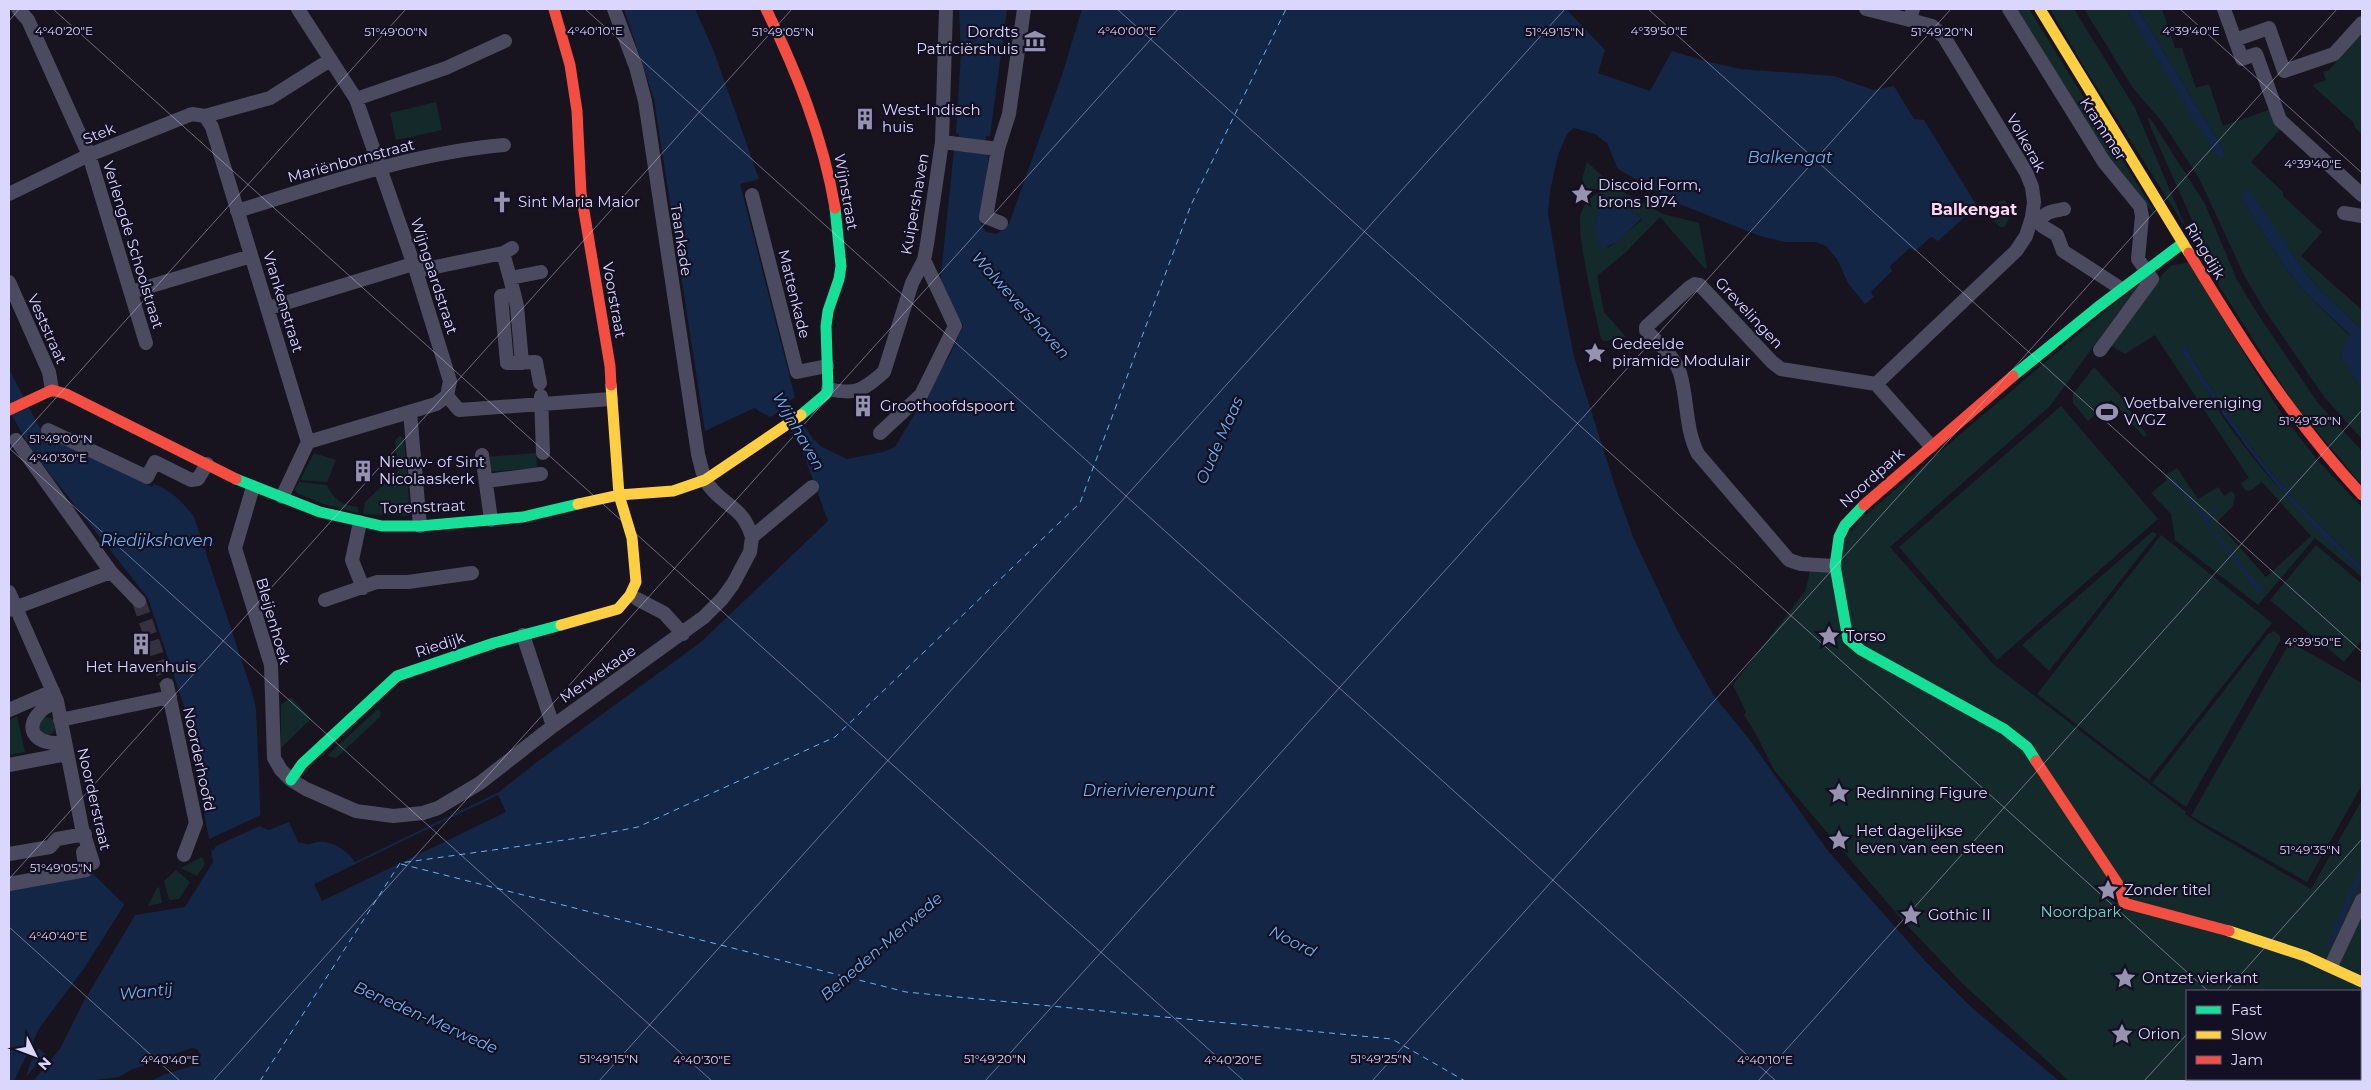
<svg xmlns="http://www.w3.org/2000/svg" width="2371" height="1090" font-family="Montserrat,sans-serif">
	<rect width="100%" height="100%" fill="#17141f"/>
	<path fill="#142a2a" fill-rule="evenodd" d="M2015,9H2029L2159,219L2103,153Z
		M2050,9H2074L2135,108L2186,228L2086,70Z
		M2084,9H2126L2218,157L2224,154L2223,149L2138,9H2162L2175,48H2182L2196,88L2209,84L2223,126L2274,108L2281,128L2251,162L2283,192V196L2322,232L2301,256L2362,310V329L2320,290L2305,272L2249,190L2241,197L2283,264L2305,292L2350,336L2342,351L2341,357L2362,390V439L2325,398L2264,309L2245,277L2199,178L2163,123L2133,88Z
		M2362,33V134L2355,128L2354,123L2312,85L2326,80L2323,72L2329,70Z
		M436,102L442,130L396,140L390,113Z
		M2150,118L2205,204L2237,280L2257,313L2318,403L2362,451V485L2294,404L2199,254L2203,253L2204,247L2151,128L2148,119Z
		M1587,162L1613,186L1598,189L1579,204V189Z
		M1606,190L1621,191L1663,214L1699,223L1707,267L1705,269L1660,217L1625,253L1597,276L1604,312L1626,337L1605,341L1601,339C1596,316 1575,231 1581,213C1585,201 1594,194 1606,190ZM1610,201L1618,203L1642,218L1641,221L1608,248C1596,230 1587,215 1610,201Z
		M2005,200C2011,210 2011,218 2004,227H2000L1991,219L1990,212L2000,201Z
		M2188,262L2281,413L2318,461L2362,507V567C2330,535 2295,503 2267,467C2236,429 2211,388 2185,346C2195,366 2204,386 2215,405C2255,468 2309,521 2362,572V577L2315,538L2258,605L2175,540L2171,514L2151,493L2167,480L2164,476L2177,468L2198,499L2218,487L2224,496L2232,491L2235,496L2233,506L2217,522L2266,577L2311,536L2262,482L2250,491L2245,490L2241,483L2249,478L2155,335L2125,354L2110,345C2119,333 2165,267 2173,265C2178,264 2182,264 2188,262Z
		M2136,288L2050,406L1890,547L1993,664L2186,812L2185,814L2206,828L2311,889L2362,800V892L2346,930L2362,909V1081H2069L1963,984L1902,920L1774,770L1756,734L1744,715L1746,712L1733,685L1806,590L1810,570H1821L1862,518L2109,308ZM2187,991H2360V1079H2187Z
		M2094,367L2119,394L2147,435L2144,437L2111,400L2088,421L2073,403V394Z
		M2061,406L2158,519L1997,660L1899,547Z
		M400,436L404,438L410,514L408,516L363,514L365,502L398,471L395,440Z
		M314,453L336,460L327,482L300,480Z
		M536,453L537,468L486,472L485,457Z
		M299,482L327,485C333,499 343,506 358,507V513L323,504L297,493L295,489Z
		M2152,532L2157,534L2049,671L2022,645Z
		M2161,535L2272,623L2149,780L2037,694Z
		M2316,545L2362,584V640L2344,662L2270,600Z
		M2274,631L2280,636V641L2186,807L2152,783L2268,634Z
		M2290,642L2362,683V785L2307,882L2191,816Z
		M291,697L311,719L281,748V705Z
		M378,709L381,712L380,717L336,758L330,757L328,755Z
		M17,716L25,752L9,755V720Z
		M38 726a9 9 0 1 1 18 0a9 9 0 1 1-18 0Z
		M202,857L205,864L197,876L181,868Z
		M176,870L190,882L179,899L169,900L164,881Z
		M159,887L162,903L148,906L157,888Z"/>
	<path fill="#142645" d="M624,9H695L713,49L759,179L740,184L795,397L788,402L813,439L822,447L847,459L883,452L895,447L950,355L962,328L963,325L940,284L954,151L959,148V134L956,133L961,54L959,9H1007L990,136H986L985,150L989,153L981,224L986,232L997,234L1009,224L1063,72L1082,9H1566L1605,50L1598,73L1650,91L1672,51L1705,61L1741,69L1834,76L1873,90L1894,86L1914,119L1924,120L1977,206L1938,241L1931,237L1915,251L1910,248L1890,266L1892,271L1871,292L1874,297L1865,304L1848,283L1837,259L1826,246L1816,242H1785L1760,236L1677,203L1618,169L1607,143L1595,134L1574,128L1567,134L1558,155L1550,191L1548,213L1564,307L1574,357L1616,489L1633,537L1677,630L1714,696L1749,739L1828,851L1926,962L1971,1007L2059,1081H151L165,1074L189,1067L201,1055L197,1049L192,1048L131,1070L119,1077L86,1081H9V886L90,871L135,915L185,907L213,862L187,715L148,598L32,451L9,410V369L38,425L45,433L152,487L154,484C172,491 183,502 194,517L252,692L256,709L261,827L269,830L289,822L298,842C315,847 309,842 321,842C333,841 349,852 355,862L499,792L537,762L701,642L828,521L801,447L777,413L770,417L754,408L705,431L654,99Z
		M2126,9H2138L2223,149L2224,154L2220,158L2215,154Z
		M2249,189L2305,272L2320,290L2362,329V390L2341,357L2342,351L2350,335L2305,292L2283,264L2240,196Z
		M1610,201L1618,203L1642,218L1618,241L1603,249C1595,242 1592,217 1600,208C1602,205 1606,203 1610,201Z
		M2185,346C2211,388 2236,429 2267,467C2295,503 2330,535 2362,567V572C2288,509 2231,430 2180,349Z
		M2172,477L2202,512L2207,513L2223,504L2210,517L2211,526L2263,590L2262,593L2259,594L2200,515L2171,480Z
		M2362,864V878L2331,947H2328L2326,945Z"/>
	<path fill="#17141f" fill-rule="evenodd" d="M498,795L506,812L322,901L314,884Z
		M261,815L264,824L216,846L214,850L209,851L207,840Z
		M126,902L137,912L84,1001L60,1049L33,1081H14L40,1027L83,970ZM38,1048L46,1054L26,1077L30,1064Z"/>
	<g fill="none" stroke-linecap="round" stroke-linejoin="round">
		<path stroke="#6cb2f3" stroke-width="1" stroke-dasharray="6 5" stroke-linecap="butt" d="M401,864L906,992L1392,1039L1465,1081
			M260,1081L400,863L586,837L638,827L835,737L1080,503L1191,205L1286,9"/>
		<path stroke="#343140" stroke-width="14" stroke-dasharray="14 7" stroke-linecap="butt" d="M139,601L167,685"/>
		<path stroke="#4c4a5f" stroke-width="14" d="M18,9L28,20L89,155L146,343
			M298,9L356,99L416,271L450,381L447,396L436,404L308,442
			M614,9L636,67L645,101L698,454C701,465 703,479 710,487C727,508 743,507 752,537
			M1866,9L1910,20
			M2009,9L2104,162L2140,206L2142,216L2138,259L2152,279L2100,350
			M2224,9L2242,59L2256,54L2280,120L2362,195
			M2235,40L2269,28L2284,71L2334,54L2362,23
			M356,99L446,68L505,41
			M205,116L212,127L308,442L282,497
			M942,142L998,149
			M9,194L89,155L192,114L205,116L270,98L330,60
			M752,195L797,372L827,366
			M2064,209C2054,211 2047,211 2041,219L2042,226L2057,235L2063,251L2120,288
			M237,211C325,184 412,153 504,145
			M2344,213L2362,216
			M1001,223L986,217L998,149L1009,114L1024,9
			M503,253L510,278L541,272
			M416,271L503,253L512,248
			M510,278L517,306L522,363
			M9,282L49,372L52,390
			M131,292L251,256
			M514,294L501,296L507,363L536,362L540,383
			M269,308L413,264
			M1876,384L2016,251L2026,236L2032,217L2034,202L2032,187L2026,172L1944,37L1932,26L1910,20L1913,9
			M828,389C856,395 862,391 884,372L912,283L924,260L927,244L942,142L946,9
			M447,396L459,410L611,399
			M541,396L543,453
			M410,412L420,526
			M48,430L147,477L155,462L191,480L198,479L207,464
			M880,433L921,395L955,326L924,260
			M16,440L111,572L139,601
			M482,455L491,520
			M486,481L541,474
			M253,487L235,548L271,665L274,758L281,770L291,780L306,789L356,811L393,816L423,813L438,808L480,783L553,726L704,617L722,599L733,584L750,552L752,537L812,487
			M360,522L352,560L363,588
			M1835,566L1801,564L1789,560L1698,454C1685,429 1688,400 1680,373C1674,356 1658,343 1646,330V327L1690,287L1695,284L1700,285L1772,362L1781,369L1876,384L1931,446
			M9,592L57,701L82,828L93,863
			M637,599L664,613L683,634
			M325,600L377,582H408L472,573
			M9,610L111,572
			M523,635L553,726
			M167,685L196,823L184,855
			M57,701C52,704 44,707 40,712C20,733 43,747 65,742
			M9,710L53,691
			M60,720L170,697
			M9,765L67,754
			M9,854L50,847L57,839L85,834
			M9,884L86,870L83,852
			M2331,966L2362,900"/>
		<path stroke="#16e098" stroke-width="11" d="M2013,376L2098,307L2183,243
			M801,415L826,394L828,389L826,326L828,311L839,279L841,266L835,208
			M236,479L320,512L382,526H420L523,517L578,504
			M1864,505L1845,525L1839,537L1835,566L1848,639L1861,650L2004,729L2027,747L2036,761
			M291,780L302,764L397,676L494,643L561,625"/>
		<path stroke="#ffcf43" stroke-width="11" d="M2040,9L2189,253
			M578,504L619,495L673,491L705,480L801,415
			M561,625L618,609L630,595L636,582L632,538L619,495L611,385
			M2229,931L2305,956L2362,982"/>
		<path stroke="#f24e42" stroke-width="11" d="M554,9L570,65L577,111L581,193L610,366L611,385
			M766,9C797,73 823,137 835,208
			M2189,253C2243,342 2291,418 2362,495
			M9,410L52,390L66,394L236,479
			M1864,505L2013,376
			M2036,761L2120,887L2124,903L2229,931"/>
	</g>
	<path fill="none" stroke="#dbd6fc" stroke-width="1" stroke-opacity="0.45" d="M53,9L1244,1081M585,9L1776,1081M1117,9L2208,991M1648,9L2362,652M2180,9L2362,173M9,21L19,9M9,448L712,1081M9,450L406,9M9,879L792,9M9,927L180,1081M2226,991L2362,839M2305,1079L2308,1081M213,1081L1178,9M599,1081L1565,9M985,1081L1951,9M1372,1081L2337,9M1758,1081L2362,410M2144,1081L2187,1034"/>
	<defs>
		<g id="museum-bare" transform="scale(1.725)"><path d="M0-6L6-3V-2H-6V-3ZM-5-1h2V3h-2ZM-1-1h2V3h-2ZM3-1h2V3H3ZM-6 4H6V6H-6Z" fill="#9692af" stroke="#141023" stroke-width="2.5" paint-order="stroke"/></g>
		<g id="building-bare" transform="scale(1.725)"><path d="M-4-6H4V6H1V3H-1V6H-4ZM-2.5-4.3h1.7v1.8h-1.7ZM.8-4.3h1.7v1.8H.8ZM-2.5-1h1.7V.8h-1.7ZM.8-1h1.7V.8H.8Z" fill="#9692af" stroke="#141023" stroke-width="2.5" paint-order="stroke"/></g>
		<g id="sight-bare" transform="scale(1.725)"><path d="M0-6L1.8-2.2L6-1.7L2.9 1.2L3.7 5.4L0 3.3L-3.7 5.4L-2.9 1.2L-6-1.7L-1.8-2.2Z" fill="#9692af" stroke="#141023" stroke-width="2.5" paint-order="stroke"/></g>
		<g id="church-bare" transform="scale(1.725)"><path d="M-1.2-6h2.4v3.5h3.3v2.4h-3.3V6h-2.4V-.1h-3.3v-2.4h3.3Z" fill="#9692af" stroke="#141023" stroke-width="2.5" paint-order="stroke"/></g>
		<g id="stadium-bare" transform="scale(1.725)"><path d="M0-5a6.5 5 0 1 0 0 10a6.5 5 0 1 0 0-10ZM-3.5-1.8h7v3.6h-7Z" fill="#9692af" stroke="#141023" stroke-width="2.5" paint-order="stroke"/></g>
	</defs>
	<g fill-rule="evenodd">
		<use href="#museum-bare" x="1035" y="41"/>
		<use href="#building-bare" x="865" y="119"/>
		<use href="#sight-bare" x="1582" y="194"/>
		<use href="#church-bare" x="502" y="202"/>
		<use href="#sight-bare" x="1595" y="353"/>
		<use href="#building-bare" x="863" y="406"/>
		<use href="#stadium-bare" x="2107" y="412"/>
		<use href="#building-bare" x="363" y="471"/>
		<use href="#sight-bare" x="1829" y="636"/>
		<use href="#building-bare" x="141" y="644"/>
		<use href="#sight-bare" x="1839" y="793"/>
		<use href="#sight-bare" x="1839" y="840"/>
		<use href="#sight-bare" x="2108" y="890"/>
		<use href="#sight-bare" x="1911" y="915"/>
		<use href="#sight-bare" x="2125" y="978"/>
		<use href="#sight-bare" x="2122" y="1034"/>
	</g>
	<g text-anchor="middle" stroke-width="4.5" stroke-linejoin="round" paint-order="stroke">
		<g font-size="15" fill="#dbd6fc" stroke="#141023" text-anchor="start">
			<text x="1018" y="37" text-anchor="end">Dordts<tspan x="1018" dy="17">Patriciërshuis</tspan></text>
			<text x="882" y="115">West-Indisch<tspan x="882" dy="17">huis</tspan></text>
			<text x="1598" y="190">Discoid Form,<tspan x="1598" dy="17">brons 1974</tspan></text>
			<text x="518" y="207">Sint Maria Maior</text>
			<text x="1612" y="349">Gedeelde<tspan x="1612" dy="17">piramide Modulair</tspan></text>
			<text x="2124" y="408">Voetbalvereniging<tspan x="2124" dy="17">VVGZ</tspan></text>
			<text x="880" y="411">Groothoofdspoort</text>
			<text x="379" y="467">Nieuw- of Sint<tspan x="379" dy="17">Nicolaaskerk</tspan></text>
			<text x="1846" y="641">Torso</text>
			<text x="141" y="672" text-anchor="middle">Het Havenhuis</text>
			<text x="1856" y="798">Redinning Figure</text>
			<text x="1856" y="836">Het dagelijkse<tspan x="1856" dy="17">leven van een steen</tspan></text>
			<text x="2124" y="895">Zonder titel</text>
			<text x="1928" y="920">Gothic II</text>
			<text x="2142" y="983">Ontzet vierkant</text>
			<text x="2138" y="1039">Orion</text>
		</g>
		<g font-size="15" fill="#dbd6fc" stroke="#141023">
			<text transform="translate(2103 129) rotate(57)" y="5">Krammer</text>
			<text transform="translate(99 134) rotate(-22)" y="5">Stek</text>
			<text transform="translate(2026 143) rotate(61)" y="5">Volkerak</text>
			<text transform="translate(351 161) rotate(-15)" y="5">Mariënbornstraat</text>
			<text transform="translate(846 192) rotate(80)" y="5">Wijnstraat</text>
			<text transform="translate(915 204) rotate(-80)" y="5">Kuipershaven</text>
			<text transform="translate(681 240) rotate(81)" y="5">Taankade</text>
			<text transform="translate(133 245) rotate(73)" y="5">Verlengde Schoolstraat</text>
			<text transform="translate(2205 251) rotate(59)" y="5">Ringdijk</text>
			<text transform="translate(434 276) rotate(72)" y="5">Wijngaardstraat</text>
			<text transform="translate(794 294) rotate(76)" y="5">Mattenkade</text>
			<text transform="translate(614 300) rotate(80)" y="5">Voorstraat</text>
			<text transform="translate(283 302) rotate(73)" y="5">Vrankenstraat</text>
			<text transform="translate(1749 313) rotate(47)" y="5">Grevelingen</text>
			<text transform="translate(47 329) rotate(66)" y="5">Veststraat</text>
			<text transform="translate(1872 478) rotate(-42)" y="5">Noordpark</text>
			<text transform="translate(423 507) rotate(-2)" y="5">Torenstraat</text>
			<text transform="translate(273 621) rotate(74)" y="5">Bleijenhoek</text>
			<text transform="translate(440 645) rotate(-18)" y="5">Riedijk</text>
			<text transform="translate(598 674) rotate(-35)" y="5">Merwekade</text>
			<text transform="translate(199 759) rotate(78)" y="5">Noorderhoofd</text>
			<text transform="translate(94 799) rotate(77)" y="5">Noorderstraat</text>
		</g>
		<g font-size="15" fill="#67d6bd" stroke="#141023">
			<text x="2081" y="917">Noordpark</text>
		</g>
		<g font-size="16" font-style="italic" fill="#6cb2f3" stroke="#141023">
			<text x="1790" y="163">Balkengat</text>
			<text transform="translate(1021 305) rotate(48)" y="6">Wolwevershaven</text>
			<text transform="translate(799 431) rotate(60)" y="6">Wijnhaven</text>
			<text transform="translate(1219 440) rotate(-66)" y="6">Oude Maas</text>
			<text x="157" y="546">Riedijkshaven</text>
			<text x="1149" y="796">Drierivierenpunt</text>
			<text transform="translate(1293 941) rotate(27)" y="6">Noord</text>
			<text transform="translate(881 946) rotate(-41)" y="6">Beneden-Merwede</text>
			<text transform="translate(146 991) rotate(-6)" y="6">Wantij</text>
			<text transform="translate(426 1017) rotate(24)" y="6">Beneden-Merwede</text>
		</g>
		<g font-size="16" font-weight="bold" fill="#fcd7ee" stroke="#141023">
			<text x="1974" y="215">Balkengat</text>
		</g>
	</g>
	<g font-size="12" text-anchor="middle" fill="#dbd6fc" stroke="#141023" stroke-width="4.5" stroke-linejoin="round" paint-order="stroke">
		<text x="64" y="35">4°40'20"E</text>
		<text x="595" y="35">4°40'10"E</text>
		<text x="1127" y="35">4°40'00"E</text>
		<text x="1659" y="35">4°39'50"E</text>
		<text x="2191" y="35">4°39'40"E</text>
		<text x="396" y="36">51°49'00"N</text>
		<text x="783" y="36">51°49'05"N</text>
		<text x="1555" y="36">51°49'15"N</text>
		<text x="1942" y="36">51°49'20"N</text>
		<text x="2313" y="168">4°39'40"E</text>
		<text x="2310" y="425">51°49'30"N</text>
		<text x="61" y="443">51°49'00"N</text>
		<text x="58" y="462">4°40'30"E</text>
		<text x="2313" y="646">4°39'50"E</text>
		<text x="2310" y="854">51°49'35"N</text>
		<text x="61" y="872">51°49'05"N</text>
		<text x="58" y="940">4°40'40"E</text>
		<text x="609" y="1063">51°49'15"N</text>
		<text x="995" y="1063">51°49'20"N</text>
		<text x="1381" y="1063">51°49'25"N</text>
		<text x="170" y="1064">4°40'40"E</text>
		<text x="702" y="1064">4°40'30"E</text>
		<text x="1233" y="1064">4°40'20"E</text>
		<text x="1765" y="1064">4°40'10"E</text>
	</g>
	<rect width="2371" height="1090" fill="none" stroke="#dbd6fc" stroke-width="20"/>
	<rect x="2186" y="990" width="175" height="90" fill="#141023" stroke="#645f7a"/>
	<rect x="2196" y="1006" width="25" height="8" fill="#16e098" stroke="#645f7a"/>
	<text x="2231" y="1015" font-size="15" fill="#dbd6fc">Fast</text>
	<rect x="2196" y="1031" width="25" height="8" fill="#ffcf43" stroke="#645f7a"/>
	<text x="2231" y="1040" font-size="15" fill="#dbd6fc">Slow</text>
	<rect x="2196" y="1056" width="25" height="8" fill="#f24e42" stroke="#645f7a"/>
	<text x="2231" y="1065" font-size="15" fill="#dbd6fc">Jam</text>
	<g transform="translate(35 1055) rotate(132)" stroke="#141023" stroke-width="4" paint-order="stroke">
	<path d="M0-4L9 19L0 12L-9 19Z" fill="#dbd6fc"/>
	<text y="-8" font-size="14" font-weight="bold" text-anchor="middle" fill="#dbd6fc">N</text>
	</g>
</svg>
